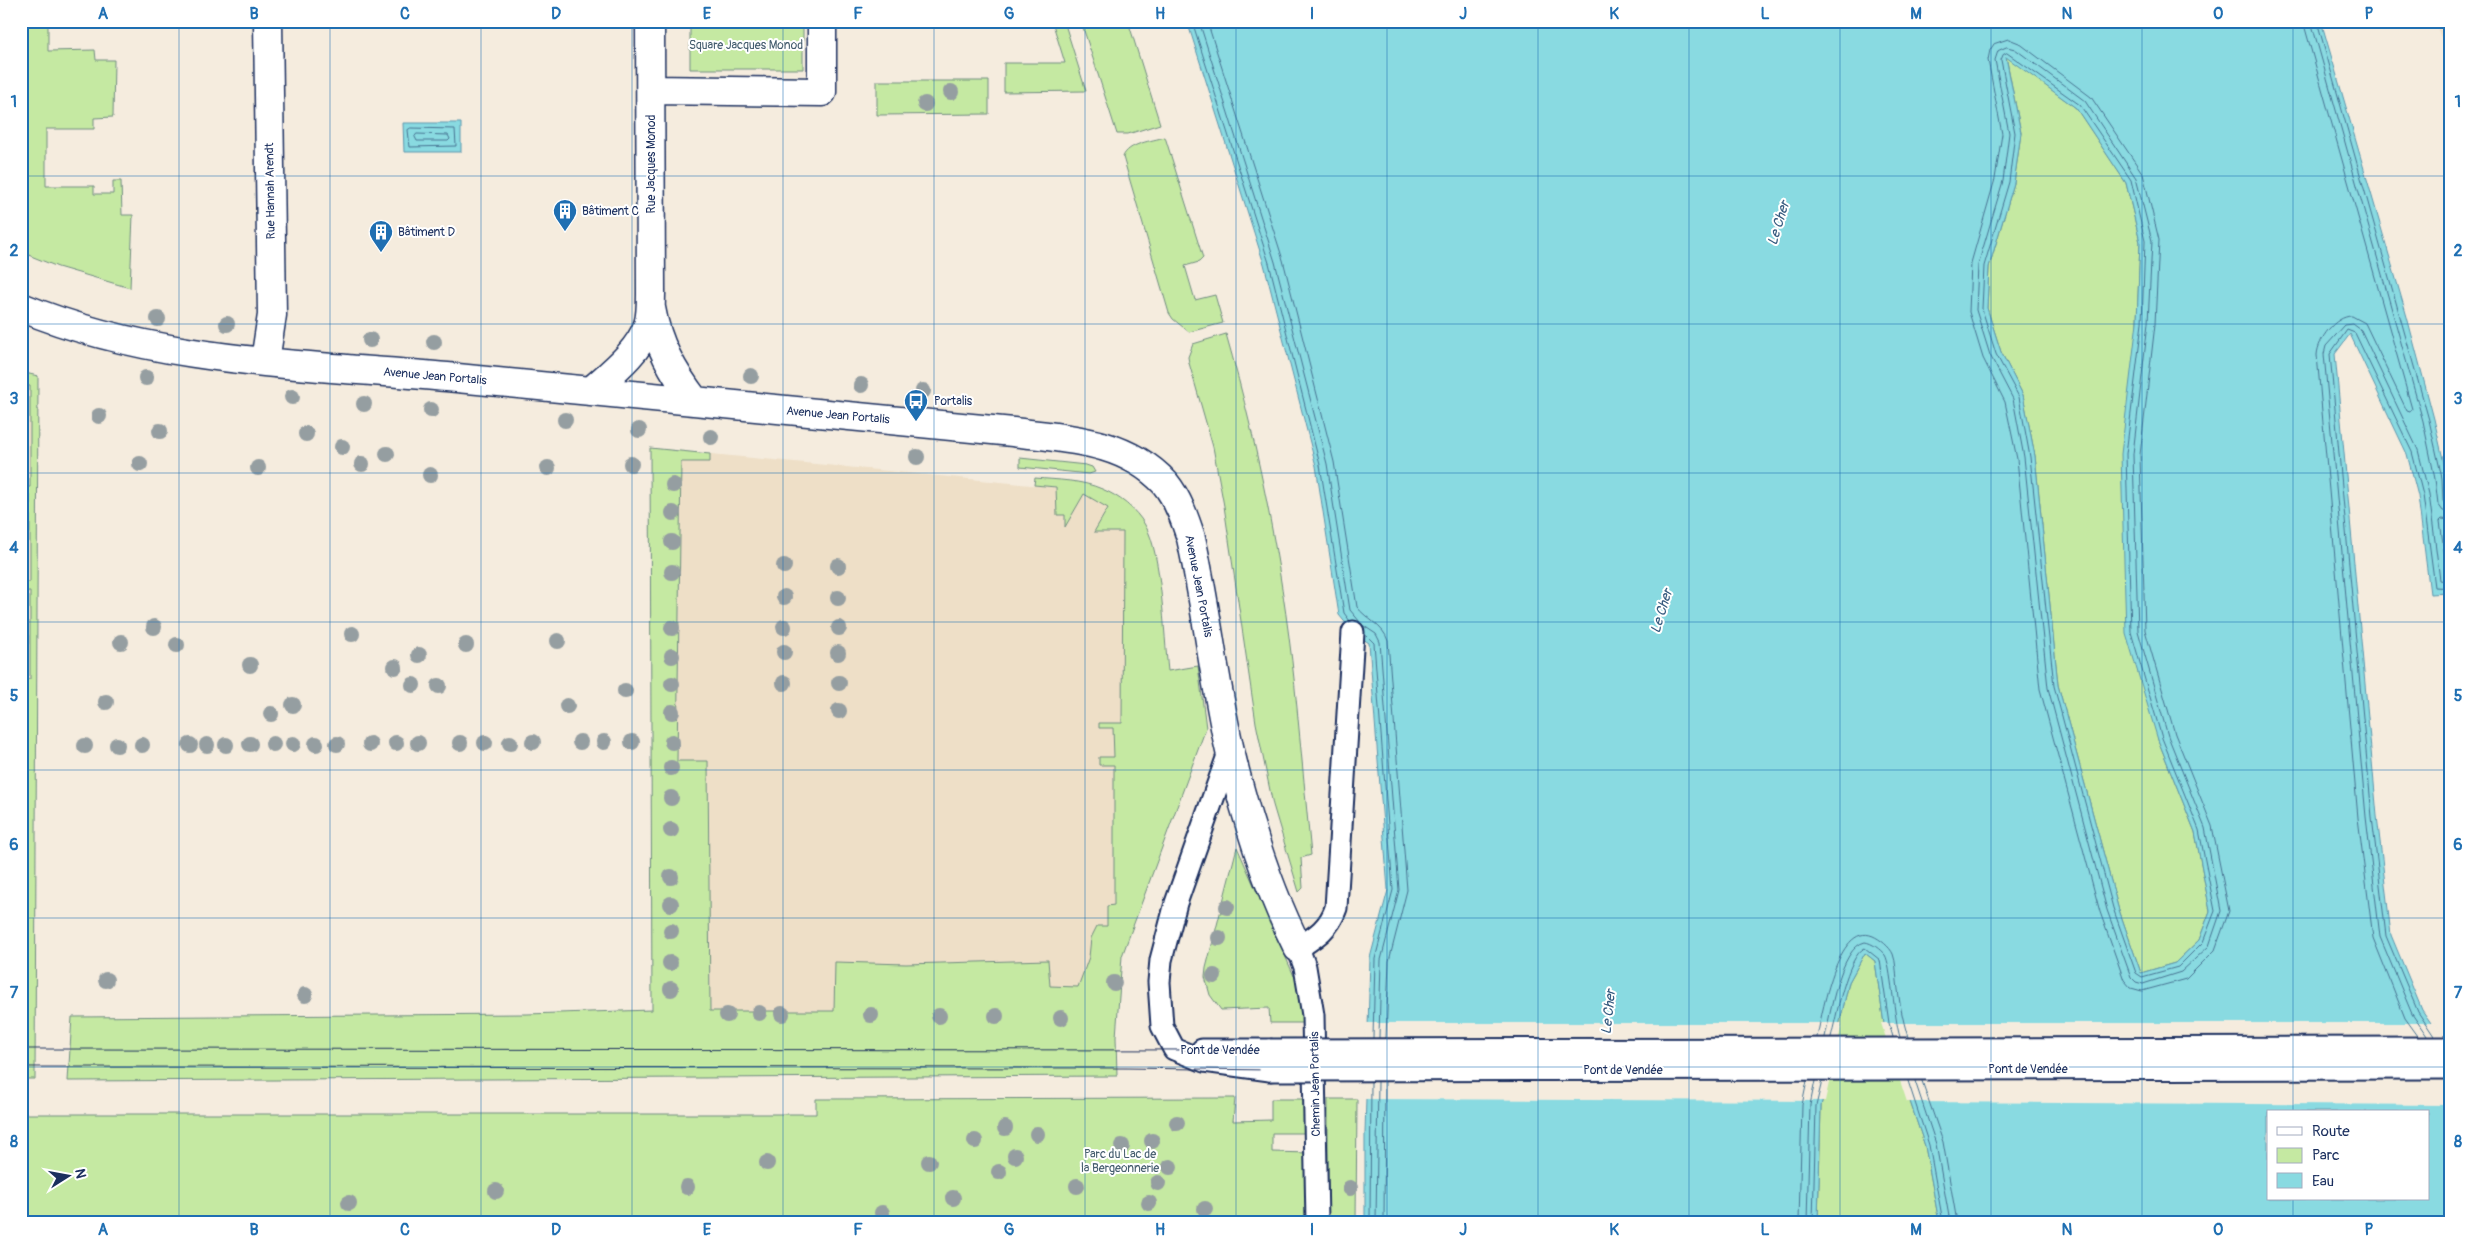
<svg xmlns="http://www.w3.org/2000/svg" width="2472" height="1243" font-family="Pangolin,sans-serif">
	<rect width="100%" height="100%" fill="#f5ecde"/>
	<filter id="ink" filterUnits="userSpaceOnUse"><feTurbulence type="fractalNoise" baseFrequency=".02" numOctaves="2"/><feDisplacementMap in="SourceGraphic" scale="10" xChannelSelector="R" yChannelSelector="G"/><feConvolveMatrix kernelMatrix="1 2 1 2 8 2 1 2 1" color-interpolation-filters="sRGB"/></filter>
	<g filter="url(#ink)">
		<path fill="#eedfc7" d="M2435,21H2451V67Z
			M21,372L38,376L35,1014H21Z
			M650,448L1073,489L1088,492L1122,513L1158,731L1090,1013L652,1011Z"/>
		<path fill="#c5e9a2" stroke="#708c80" d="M21,21H48V51L95,50L96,60H114L113,117L94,118V129H46V186H94V194H113V181H121L122,215H133L130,288L58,267L21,252Z
			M690,21H803V69H690Z
			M1052,21H1064L1086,91L1004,92V63H1065Z
			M1081,21H1128L1160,124L1128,134H1117Z
			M2006,56L2076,108L2126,183L2140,242L2137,322L2158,740L2195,832L2210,911L2199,940L2175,963L2141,973L2118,907L2058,685L2035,456L2023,395L2001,352L1987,308L1989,267L2014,183L2021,133Z
			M877,81H989V114L877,115Z
			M1165,137L1203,258L1199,262L1185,266L1195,300L1215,295L1223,323L1189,332L1173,319L1169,313L1123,157C1128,143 1152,141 1165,137Z
			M1226,334C1261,455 1285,582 1297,708C1302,757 1306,806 1311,855L1301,858L1303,888L1299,892L1273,805L1256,723L1224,506L1213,447L1189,363L1188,357L1193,344Z
			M21,372L38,376L35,1079H21V785H26V704L21,703V680L30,679V592H21V583L30,582V496L21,495V487H30V386L21,385Z
			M650,448L710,454V462H681L677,761H708L710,1011H834L835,962L906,964L1048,960L1050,986L1078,987L1089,957L1091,938L1097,926H1107V906L1114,905V765H1099V757H1114L1113,728H1099V723H1122L1123,532H1094L1108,508L1084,494L1065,527V515H1057L1056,487L1034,485L1035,478C1057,480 1082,480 1102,489C1119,496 1136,509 1145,525C1162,553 1164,636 1168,671L1198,666L1206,728L1122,956L1116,1037L1117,1076L68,1081L72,1017L527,1014L652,1010Z
			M1020,458L1086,465L1092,467L1095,472L1089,474L1020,467Z
			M1237,847L1294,976L1298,979L1308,1023H1270L1269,1008L1221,1010L1210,995L1205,977L1206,968Z
			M1865,953L1875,961L1884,1024L1925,1146L1939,1222H1818L1821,1106L1849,982Z
			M1235,1098L1233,1121L1271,1120V1099H1308V1133H1272V1152L1309,1153V1222H21V1114H816V1099Z
			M1328,1099H1357L1356,1222H1328Z"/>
		<path fill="#89dae1" stroke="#5d96ad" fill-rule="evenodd" d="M1187,21H2321L2407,317L2434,419L2447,477L2451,534L2450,593L2430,594L2418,496L2407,454L2350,334L2335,354L2377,816L2391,935L2422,1010L2451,1052V1222H1939L1925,1146L1884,1024L1875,961L1865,953L1849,982L1821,1106L1818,1222H1365V1133L1370,958L1388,890L1369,643L1353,632L1339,615L1316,466L1264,264ZM2006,57L2076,108L2126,183L2140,242L2137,322L2121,454L2126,633L2158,740L2195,832L2210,911L2199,940L2175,963L2141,973L2118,907L2058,685L2035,456L2023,395L2001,352L1987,308L1989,267L2014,183L2021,133ZM2268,1112H2428V1199H2268Z
			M403,123H461V152H404Z"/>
		<path fill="#f5ecde" d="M1366,1023H1842L1825,1101L1363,1099Z
			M1881,1023H2434L2451,1047V1105L1907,1102Z"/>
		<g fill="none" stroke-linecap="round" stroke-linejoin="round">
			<path stroke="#477392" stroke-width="1" d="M1192,21L1269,263L1320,465L1344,613L1350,621
				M1199,21L1275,262L1327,464L1350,610L1360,622
				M1207,21L1283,260L1334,462L1357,607C1366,619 1384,626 1388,641L1407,890L1389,961L1386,1038
				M2303,21L2412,409L2410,412L2407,411L2365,323L2352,316C2335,316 2318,339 2317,355L2358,818L2373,938L2405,1018L2418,1036
				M2311,21L2423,421L2435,479L2438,504L2443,511L2451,512
				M2317,21L2429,420L2442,478L2443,501L2446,505L2451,506
				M2009,39L2019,43L2091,97L2143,174L2159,240L2155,324L2140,455L2145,630L2175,734L2212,826L2229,911L2215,950L2186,979L2142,991L2131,988L2124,980L2100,912L2040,689L2017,459L2005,402L1983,358L1969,312L1971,263L1995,179L2002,134L1988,60L1990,50L1994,44Z
				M2007,47L2015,49L2085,101L2136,178L2152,241L2148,323L2133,454L2138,631L2168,736L2205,828L2221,911L2209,946L2181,972L2143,984L2136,982L2131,977L2107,910L2048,688L2024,457L2013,399L1990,355L1976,310L1978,265L2003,181L2009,133L1995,60L1998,51Z
				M2007,53L2080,105L2131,180L2145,241L2142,323L2126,454L2131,632L2162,738L2199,830L2215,911L2203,942L2178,967L2142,977L2136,973L2113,908L2054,686L2030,457L2019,397L1996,354L1982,309L1984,266L2009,182L2015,133L2001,60L2003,55Z
				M411,128L455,129L456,146L410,147L408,130Z
				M417,134L448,135L450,139L448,141H417L415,137Z
				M2451,520L2442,519L2440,521L2447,572L2451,574
				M1361,624L1376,634L1380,642L1399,890L1381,960L1379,1038
				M1365,634L1374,643L1393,890L1375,959L1373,1038
				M2427,1036L2412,1014L2380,937L2366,817L2324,354L2326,346L2345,325L2353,324L2361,330L2418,450L2429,494L2440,580L2451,582
				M2434,1036L2418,1012L2386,936L2372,817L2330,354L2347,330L2355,333L2412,452L2423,495L2435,587L2451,588
				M1817,1037C1822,1015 1837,921 1873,936C1880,939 1890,947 1893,954C1896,962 1896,972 1897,981C1899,1000 1902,1018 1908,1037
				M1825,1037C1830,1016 1840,947 1865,942C1872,943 1880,949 1885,955C1891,964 1894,1019 1900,1037
				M1831,1037C1836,1019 1847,955 1865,948L1880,960L1889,1023L1893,1037
				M1908,1081L1929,1145L1943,1222
				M1915,1081L1936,1144L1950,1222
				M1922,1081L1943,1142L1957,1222
				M1370,1222L1371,1082
				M1376,1222L1378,1082
				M1384,1222L1385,1082
				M1799,1222L1802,1105L1807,1081
				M1807,1222L1810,1105L1815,1081
				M1813,1222L1816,1106L1822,1081"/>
			<g stroke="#1b2f5e" stroke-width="25">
				<path id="lane" d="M1174,1049L1162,1026L1159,982L1161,960L1176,903L1230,750
					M1174,1049L1204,1061L1270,1070
					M1202,1050H1270
					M1317,1222L1313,1015L1305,967L1298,948C1315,937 1329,929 1336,908L1353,632"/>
			</g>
			<g stroke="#1b2f5e" stroke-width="31">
				<path id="street" d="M651,90L822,92V21
					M21,307C156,363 304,364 447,377C636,395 825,413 1013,432C1068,439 1125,440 1165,483C1178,499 1185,519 1191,538C1207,609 1214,681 1230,751C1246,818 1267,887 1298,948
					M651,308C657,344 673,372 695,401
					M265,361L272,315L268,21
					M591,391C611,373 639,352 648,325C651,316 651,304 651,294L650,21"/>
			</g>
			<use href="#lane" stroke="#fff" stroke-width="21"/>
			<use href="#street" stroke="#fff" stroke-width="28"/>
			<path stroke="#1b2f5e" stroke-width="1" d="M21,1049L1259,1050L2451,1048
				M21,1067L1127,1068L1270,1070L2451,1068"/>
			<g stroke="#1b2f5e" stroke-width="25" stroke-linecap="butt">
				<path id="lane-bridge" d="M1270,1050L2451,1048
					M1270,1070L2451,1068"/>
			</g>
			<use href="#lane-bridge" stroke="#fff" stroke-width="21"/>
		</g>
		<g fill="#959ea1">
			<circle cx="951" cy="92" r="8"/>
			<circle cx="925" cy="104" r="8"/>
			<circle cx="158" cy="319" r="8"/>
			<circle cx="227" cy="324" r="8"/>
			<circle cx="370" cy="340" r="8"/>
			<circle cx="434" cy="342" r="8"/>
			<circle cx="751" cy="376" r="8"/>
			<circle cx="146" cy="378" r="8"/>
			<circle cx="861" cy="385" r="8"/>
			<circle cx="923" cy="391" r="8"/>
			<circle cx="292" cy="397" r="8"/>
			<circle cx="364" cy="404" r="8"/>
			<circle cx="431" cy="410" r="8"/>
			<circle cx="99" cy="416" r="8"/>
			<circle cx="565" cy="420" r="8"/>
			<circle cx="639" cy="430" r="8"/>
			<circle cx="160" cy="431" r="8"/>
			<circle cx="306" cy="434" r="8"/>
			<circle cx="711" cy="437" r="8"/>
			<circle cx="342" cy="447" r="8"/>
			<circle cx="387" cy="454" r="8"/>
			<circle cx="917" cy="457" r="8"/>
			<circle cx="140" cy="464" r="8"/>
			<circle cx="362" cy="464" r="8"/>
			<circle cx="631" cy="464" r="8"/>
			<circle cx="258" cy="468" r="8"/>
			<circle cx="548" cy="468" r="8"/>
			<circle cx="430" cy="475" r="8"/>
			<circle cx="673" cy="485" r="8"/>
			<circle cx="673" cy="513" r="8"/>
			<circle cx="672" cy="542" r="8"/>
			<circle cx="784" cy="566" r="8"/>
			<circle cx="838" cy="566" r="8"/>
			<circle cx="672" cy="572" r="8"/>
			<circle cx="784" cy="597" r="8"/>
			<circle cx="838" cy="598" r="8"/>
			<circle cx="154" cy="627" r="8"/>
			<circle cx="784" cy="627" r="8"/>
			<circle cx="672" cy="628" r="8"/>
			<circle cx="839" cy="628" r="8"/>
			<circle cx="352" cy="634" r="8"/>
			<circle cx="558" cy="641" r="8"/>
			<circle cx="121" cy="642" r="8"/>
			<circle cx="177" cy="645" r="8"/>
			<circle cx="466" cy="645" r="8"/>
			<circle cx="784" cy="652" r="8"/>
			<circle cx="838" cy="653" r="8"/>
			<circle cx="419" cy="655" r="8"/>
			<circle cx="672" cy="656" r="8"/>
			<circle cx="250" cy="665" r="8"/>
			<circle cx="395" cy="667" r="8"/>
			<circle cx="784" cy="683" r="8"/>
			<circle cx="839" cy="683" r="8"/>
			<circle cx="672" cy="684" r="8"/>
			<circle cx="413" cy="685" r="8"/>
			<circle cx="439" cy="686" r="8"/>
			<circle cx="625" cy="691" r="8"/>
			<circle cx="106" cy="702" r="8"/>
			<circle cx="293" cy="705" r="8"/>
			<circle cx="567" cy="706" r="8"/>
			<circle cx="839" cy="711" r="8"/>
			<circle cx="672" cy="712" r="8"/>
			<circle cx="271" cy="714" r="8"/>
			<circle cx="533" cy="742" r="8"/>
			<circle cx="580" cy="742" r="8"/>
			<circle cx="604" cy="742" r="8"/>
			<circle cx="632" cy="742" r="8"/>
			<circle cx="672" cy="742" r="8"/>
			<circle cx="396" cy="743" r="8"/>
			<circle cx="418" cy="743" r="8"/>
			<circle cx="460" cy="743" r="8"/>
			<circle cx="485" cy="743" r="8"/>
			<circle cx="510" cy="743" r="8"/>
			<circle cx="250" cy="744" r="8"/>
			<circle cx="273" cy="744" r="8"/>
			<circle cx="293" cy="744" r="8"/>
			<circle cx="316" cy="744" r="8"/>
			<circle cx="337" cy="744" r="8"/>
			<circle cx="370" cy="744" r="8"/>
			<circle cx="117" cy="745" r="8"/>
			<circle cx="142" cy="745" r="8"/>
			<circle cx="190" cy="745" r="8"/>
			<circle cx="207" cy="745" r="8"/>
			<circle cx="226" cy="745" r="8"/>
			<circle cx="85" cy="746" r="8"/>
			<circle cx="671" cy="768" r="8"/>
			<circle cx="671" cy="798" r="8"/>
			<circle cx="671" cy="830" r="8"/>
			<circle cx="671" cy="877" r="8"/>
			<circle cx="671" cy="904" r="8"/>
			<circle cx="1227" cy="907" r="8"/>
			<circle cx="671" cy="931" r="8"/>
			<circle cx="1219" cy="938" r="8"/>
			<circle cx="670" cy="963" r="8"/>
			<circle cx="1214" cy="976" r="8"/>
			<circle cx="106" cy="980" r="8"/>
			<circle cx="1114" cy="983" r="8"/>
			<circle cx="671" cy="989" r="8"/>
			<circle cx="305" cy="995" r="8"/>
			<circle cx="759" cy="1013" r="8"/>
			<circle cx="782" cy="1014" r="8"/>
			<circle cx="727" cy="1015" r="8"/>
			<circle cx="871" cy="1015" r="8"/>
			<circle cx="939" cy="1016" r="8"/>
			<circle cx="996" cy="1016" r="8"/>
			<circle cx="1061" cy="1018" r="8"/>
			<circle cx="1177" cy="1123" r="8"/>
			<circle cx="1005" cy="1128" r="8"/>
			<circle cx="1037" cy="1134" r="8"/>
			<circle cx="975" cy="1141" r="8"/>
			<circle cx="1152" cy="1141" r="8"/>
			<circle cx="1122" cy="1146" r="8"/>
			<circle cx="1015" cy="1156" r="8"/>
			<circle cx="929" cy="1162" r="8"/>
			<circle cx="767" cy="1163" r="8"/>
			<circle cx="1170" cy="1167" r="8"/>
			<circle cx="999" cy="1172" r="8"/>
			<circle cx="1158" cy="1183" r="8"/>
			<circle cx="1077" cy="1186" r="8"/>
			<circle cx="687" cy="1187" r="8"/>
			<circle cx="1350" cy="1188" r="8"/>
			<circle cx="496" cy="1191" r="8"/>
			<circle cx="953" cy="1198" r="8"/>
			<circle cx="349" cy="1203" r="8"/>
			<circle cx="1149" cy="1203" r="8"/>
			<circle cx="1205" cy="1209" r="8"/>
			<circle cx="882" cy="1213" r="8"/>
		</g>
	</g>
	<path fill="none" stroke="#1f6fb2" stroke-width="1" stroke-opacity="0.55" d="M179,21V1222M330,21V1222M481,21V1222M632,21V1222M783,21V1222M934,21V1222M1085,21V1222M1236,21V1222M1387,21V1222M1538,21V1222M1689,21V1222M1840,21V1222M1991,21V1222M2142,21V1222M2293,21V1112M21,176H2451M21,324H2451M21,473H2451M21,622H2451M21,770H2451M21,918H2451M21,1067H2451M2293,1199V1222"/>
	<defs>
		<g id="building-pin" transform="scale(1.25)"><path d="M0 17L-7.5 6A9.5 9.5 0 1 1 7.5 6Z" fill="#1f6fb2" stroke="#fff"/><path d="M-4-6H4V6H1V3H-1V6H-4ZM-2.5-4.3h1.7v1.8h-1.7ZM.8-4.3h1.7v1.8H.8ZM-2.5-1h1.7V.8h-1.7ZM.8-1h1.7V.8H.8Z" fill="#fff"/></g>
		<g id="bus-pin" transform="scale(1.25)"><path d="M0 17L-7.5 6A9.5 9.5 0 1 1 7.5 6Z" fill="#1f6fb2" stroke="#fff"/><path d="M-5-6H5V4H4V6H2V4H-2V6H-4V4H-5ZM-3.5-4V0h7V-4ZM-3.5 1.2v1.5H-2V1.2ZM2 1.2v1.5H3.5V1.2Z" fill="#fff"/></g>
	</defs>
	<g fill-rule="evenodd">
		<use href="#building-pin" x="565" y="211"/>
		<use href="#building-pin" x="381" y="232"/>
		<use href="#bus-pin" x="916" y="401"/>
	</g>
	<g text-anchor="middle" stroke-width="4" stroke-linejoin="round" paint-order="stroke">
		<g font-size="12" fill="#465e6f" stroke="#fff">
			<text x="746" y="49">Square Jacques Monod</text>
			<text x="1120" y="1158">Parc du Lac de<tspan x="1120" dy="14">la Bergeonnerie</tspan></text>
		</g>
		<g font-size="12" fill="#1b2f5e" stroke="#fff">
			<text transform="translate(651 164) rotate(-90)" y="4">Rue Jacques Monod</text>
			<text transform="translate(270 191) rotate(-91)" y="4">Rue Hannah Arendt</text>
			<text transform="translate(435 376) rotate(5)" y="4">Avenue Jean Portalis</text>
			<text transform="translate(838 415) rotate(5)" y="4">Avenue Jean Portalis</text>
			<text transform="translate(1199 586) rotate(79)" y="4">Avenue Jean Portalis</text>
			<text x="1220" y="1054">Pont de Vendée</text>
			<text x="2028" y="1073">Pont de Vendée</text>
			<text x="1623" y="1074">Pont de Vendée</text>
			<text transform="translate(1315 1084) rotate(-91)" y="4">Chemin Jean Portalis</text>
		</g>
		<g font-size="12" fill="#1b2f5e" stroke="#fff" text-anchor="start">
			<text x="582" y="215">Bâtiment C</text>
			<text x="398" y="236">Bâtiment D</text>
			<text x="934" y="405">Portalis</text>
		</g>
		<g font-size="14" font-style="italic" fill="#365a7f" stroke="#fff">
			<text transform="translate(1778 223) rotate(-73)" y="5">Le Cher</text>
			<text transform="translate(1661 611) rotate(-73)" y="5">Le Cher</text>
			<text transform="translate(1608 1012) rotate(-84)" y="5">Le Cher</text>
		</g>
	</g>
	<rect width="2472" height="1243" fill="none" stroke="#fff" stroke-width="55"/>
	<rect x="2267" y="1110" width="162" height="90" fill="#ffffff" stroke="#a4acbf"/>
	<rect x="2277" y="1127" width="25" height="8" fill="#ffffff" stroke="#a4acbf"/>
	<text x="2312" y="1136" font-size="15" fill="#1b2f5e">Route</text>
	<rect x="2277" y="1148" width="25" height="15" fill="#c5e9a2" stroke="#a4acbf"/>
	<text x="2312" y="1160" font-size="15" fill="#1b2f5e">Parc</text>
	<rect x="2277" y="1173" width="25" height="15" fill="#89dae1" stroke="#a4acbf"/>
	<text x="2312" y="1186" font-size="15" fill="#1b2f5e">Eau</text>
	<g transform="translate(68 1176) rotate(79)" stroke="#ffffff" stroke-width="4" paint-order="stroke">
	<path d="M0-4L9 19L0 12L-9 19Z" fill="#1b2f5e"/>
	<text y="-8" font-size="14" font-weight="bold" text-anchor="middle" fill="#1b2f5e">N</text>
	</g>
	<rect x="28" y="28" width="2416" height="1188" fill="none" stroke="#1f6fb2" stroke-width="2"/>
	<g font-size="16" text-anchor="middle" font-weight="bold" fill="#1f6fb2">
		<text x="103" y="19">A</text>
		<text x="254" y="19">B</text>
		<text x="405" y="19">C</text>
		<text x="556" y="19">D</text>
		<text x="707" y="19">E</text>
		<text x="858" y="19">F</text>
		<text x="1009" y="19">G</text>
		<text x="1160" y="19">H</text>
		<text x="1312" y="19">I</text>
		<text x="1463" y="19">J</text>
		<text x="1614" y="19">K</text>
		<text x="1765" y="19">L</text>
		<text x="1916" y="19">M</text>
		<text x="2067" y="19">N</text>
		<text x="2218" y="19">O</text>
		<text x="2369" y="19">P</text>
		<text x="14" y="107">1</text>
		<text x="2458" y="107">1</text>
		<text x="14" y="256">2</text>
		<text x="2458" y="256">2</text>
		<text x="14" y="404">3</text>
		<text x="2458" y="404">3</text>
		<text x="14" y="553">4</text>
		<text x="2458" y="553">4</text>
		<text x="14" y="701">5</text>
		<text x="2458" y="701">5</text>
		<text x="14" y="850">6</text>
		<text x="2458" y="850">6</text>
		<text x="14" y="998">7</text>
		<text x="2458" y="998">7</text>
		<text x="14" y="1147">8</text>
		<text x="2458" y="1147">8</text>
		<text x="103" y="1235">A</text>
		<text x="254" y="1235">B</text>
		<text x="405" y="1235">C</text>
		<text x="556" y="1235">D</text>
		<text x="707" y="1235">E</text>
		<text x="858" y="1235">F</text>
		<text x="1009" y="1235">G</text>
		<text x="1160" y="1235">H</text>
		<text x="1312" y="1235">I</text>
		<text x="1463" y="1235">J</text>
		<text x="1614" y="1235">K</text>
		<text x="1765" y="1235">L</text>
		<text x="1916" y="1235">M</text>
		<text x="2067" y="1235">N</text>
		<text x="2218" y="1235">O</text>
		<text x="2369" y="1235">P</text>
	</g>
</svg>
